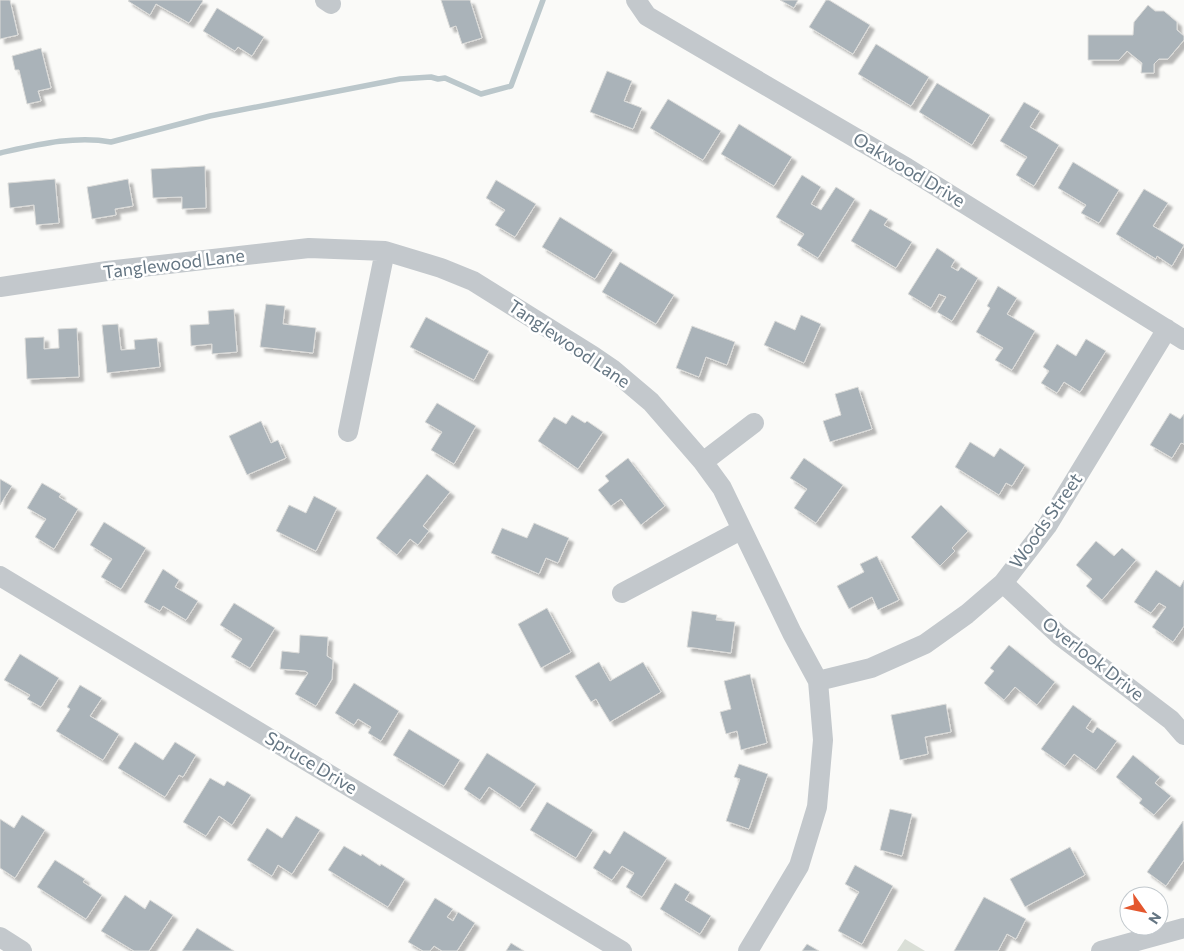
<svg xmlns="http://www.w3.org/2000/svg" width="1184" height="951" font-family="Commissioner,sans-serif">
	<defs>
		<filter id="shadow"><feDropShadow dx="4.5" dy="4.5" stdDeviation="1" flood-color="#0004"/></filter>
	</defs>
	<rect width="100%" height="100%" fill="#fafaf8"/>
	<path fill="#dadfd7" d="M905,939L925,951H897Z"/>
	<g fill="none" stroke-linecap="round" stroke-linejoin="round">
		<path stroke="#bbc7cb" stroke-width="5.5" d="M0,153C36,145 75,135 111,142L210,116L400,79L431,77L438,79L445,78L481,94L511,86L543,0"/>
	</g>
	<path fill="#aab3b9" stroke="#dcdcda" filter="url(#shadow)" d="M0,0H10L18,35L0,39Z
		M129,0H202L203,1L189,23L156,4L150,15L128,1Z
		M441,0H470L482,38L462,44L456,26L450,28Z
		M780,0H798L794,8Z
		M826,0H829L870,25L853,54L809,27Z
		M1148,5L1155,11H1164L1177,22V30L1184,36V40L1168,59H1159L1154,64V73H1141L1142,63L1127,51L1119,60H1088V35H1133L1134,22Z
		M217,8L264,37L252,56L238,47L235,51L203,31Z
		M876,44L929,77L911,106L858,74Z
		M41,48L51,88L38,91L41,101L27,104L19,70H15L12,56Z
		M607,71L632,81L624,101L642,108L633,129L590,112Z
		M937,83L990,115L972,145L919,112Z
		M668,99L721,131L703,160L650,128Z
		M1024,102L1040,111L1030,127L1059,145L1034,186L1016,175L1027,157L1000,141Z
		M739,124L792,157L774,186L721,154Z
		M1073,162L1119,190L1099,223L1081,213L1086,205L1058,188Z
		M205,166L206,208L182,209V197L153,198L151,169Z
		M802,175L821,187L811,204L821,210L836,187L855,199L818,258L797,245L804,234L776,217Z
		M55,179L59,223L36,225L34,205L10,208L8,183Z
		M128,179L133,206L115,209L116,215L92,219L87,187Z
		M496,180L536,204L515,237L495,225L505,210L486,198Z
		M1144,189L1168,203L1153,226L1184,245L1172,266L1157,256L1156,259L1116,234Z
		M870,209L888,219L884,225L912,242L896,268L851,241Z
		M560,217L613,250L595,279L542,247Z
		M937,248L955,260L951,267L958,271L961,267L978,278L952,321L937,312L946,297L939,294L931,308L908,294Z
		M620,262L674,295L656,324L602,292Z
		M998,286L1017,298L1007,314L1035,331L1012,370L995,360L1003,348L976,332L990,308L987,306Z
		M266,304L285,306L283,324L316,328L313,353L260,347Z
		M234,309L237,352L212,354V344L191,346L190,325L209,324L208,311Z
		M801,315L821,324L804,363L764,345L775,321L795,330Z
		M426,317L489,351L474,380L410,347Z
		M118,324L121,350L135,349L134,340L157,338L160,367L107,373L102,325Z
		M692,326L735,342L727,365L706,357L699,377L676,368Z
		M77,328L79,377L27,379L25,338L44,337V349L59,348L58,329Z
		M1086,339L1106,351L1080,392L1064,382L1057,393L1041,383L1049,371L1043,367L1057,344L1076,356Z
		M858,387L872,429L830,442L823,421L841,415L835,394Z
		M437,403L476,426L454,464L431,450L442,432L425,422Z
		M1170,413L1180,419L1184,414V444L1181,443L1172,458L1150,445Z
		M572,415L585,423L587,421L603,432L578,469L538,441L554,417L566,424Z
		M261,421L271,443L278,440L286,458L247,475L229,436Z
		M970,442L994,457L1000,448L1025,465L1012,486L1006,483L999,495L955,467Z
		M628,458L665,506L641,525L621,499L611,506L598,490L609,481L605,476Z
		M804,458L843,485L816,523L794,508L807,489L790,478Z
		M427,474L450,492L423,526L429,531L418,545L410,539L397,555L376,538Z
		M0,479L12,486L0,505Z
		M42,483L61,494L59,497L78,509L54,549L35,537L46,519L27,508Z
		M314,496L337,508L316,551L276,531L289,505L306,513Z
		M941,505L968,531L952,548L955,551L940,566L911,537Z
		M104,522L146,548L121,589L101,577L112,559L90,545Z
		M534,523L569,538L558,563L546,558L539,574L491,553L502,528L527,538Z
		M1096,541L1114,556L1122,548L1136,560L1102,600L1086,586L1092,579L1076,565Z
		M877,556L899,600L878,610L872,597L849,609L837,586L864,572L860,564Z
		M163,569L179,580L175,587L198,601L186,620L163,606L160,611L144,602Z
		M1156,570L1180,587L1184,580V626L1173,642L1152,627L1166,607L1159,603L1151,613L1134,602Z
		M234,603L275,628L250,668L231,657L242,639L220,625Z
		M547,608L571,652L541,668L518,624Z
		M692,611L717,615L716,620L735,622L731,653L687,647Z
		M300,635L328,637L327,656L333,660L332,679L316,706L295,694L308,673L305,671L280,669L282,651L299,653Z
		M1009,645L1055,682L1037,705L1015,687L1004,700L984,683L994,671L990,668Z
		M20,654L59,678L41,707L27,699L30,695L4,680Z
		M599,662L610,681L643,662L661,692L610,722L596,699L591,702L575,676Z
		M750,674L767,743L741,750L737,731L726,734L720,712L731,709L724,681Z
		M354,683L399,711L381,741L368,733L371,727L358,719L354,725L335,713Z
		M80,685L102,698L90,716L119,734L103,760L56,731L70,709L67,707Z
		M946,704L951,732L925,737L928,754L900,760L891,715Z
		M1073,705L1092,719L1086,728L1093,733L1097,727L1117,741L1096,770L1074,754L1065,766L1041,749Z
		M409,729L460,760L444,786L393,755Z
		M135,742L163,760L175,742L196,755L183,777L179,775L165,797L118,768Z
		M487,753L536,784L520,808L489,787L480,800L464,789Z
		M1133,755L1160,777L1155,783L1171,796L1154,815L1139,803L1142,799L1116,777Z
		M739,764L768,774L749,829L726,821L740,779L734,777Z
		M210,778L224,786L227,781L251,795L232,825L219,816L206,836L183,822Z
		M547,802L593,830L576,858L530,830Z
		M890,809L912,814L902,856L880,850Z
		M22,815L45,830L15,878L0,868V819L14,828Z
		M296,816L320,830L292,874L278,865L272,876L247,860L267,828L282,838Z
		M1183,821L1184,860L1166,886L1147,872Z
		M624,831L667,858L642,897L626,887L634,873L622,866L612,880L593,868L604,850L610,854Z
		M344,846L361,856L362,854L380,866L381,864L405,879L388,907L328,870Z
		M1070,847L1085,875L1025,907L1010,879Z
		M55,860L85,879L83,882L102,895L86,919L37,887Z
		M855,865L893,886L862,944L838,931L859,892L845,884Z
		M675,883L690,892L685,900L711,916L700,934L660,909Z
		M125,895L145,909L150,900L173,915L149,951H134L101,931Z
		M984,897L1026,919L1016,939L1007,934L998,951H954Z
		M435,898L453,909L447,917L453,921L458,912L475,923L457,951H442L434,946L430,951H423L408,942Z
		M197,928L234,951H182Z
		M511,943L524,951H506Z
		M807,944L819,951H802Z"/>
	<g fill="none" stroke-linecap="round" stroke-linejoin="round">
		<path stroke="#c3c8cc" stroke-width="20" d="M325,0L331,4
			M636,0L647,16L907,168L1184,340
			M0,287L107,271L309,248L385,251L441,268L473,281L593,356L612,369L651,402L703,462L722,488L792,633L818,681L823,740L817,807L799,866L748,951
			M348,432L385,251
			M703,462L754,423
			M0,576L622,951
			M1003,583L1059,635L1171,720L1184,735
			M622,593L741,530
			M818,681L871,668L925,644L967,614L1003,583L1047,526L1167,329
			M0,937L22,951
			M1101,951L1184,928"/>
	</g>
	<g text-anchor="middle" stroke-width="5" stroke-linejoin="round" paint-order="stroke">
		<g font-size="18" fill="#657683" stroke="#fff">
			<text transform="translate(909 170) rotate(31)" y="6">Oakwood Drive</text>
			<text transform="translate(174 264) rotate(-7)" y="6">Tanglewood Lane</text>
			<text transform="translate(569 344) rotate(34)" y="6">Tanglewood Lane</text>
			<text transform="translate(1046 521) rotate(-55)" y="6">Woods Street</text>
			<text transform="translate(1093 659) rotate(38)" y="6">Overlook Drive</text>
			<text transform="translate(311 763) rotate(31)" y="6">Spruce Drive</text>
		</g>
	</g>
	<g transform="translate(1144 911) rotate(123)"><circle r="24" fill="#ffffff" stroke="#c1c8cd"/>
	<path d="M0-4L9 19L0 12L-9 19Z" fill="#e4572e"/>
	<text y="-8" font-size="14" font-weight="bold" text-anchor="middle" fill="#657683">N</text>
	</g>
</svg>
